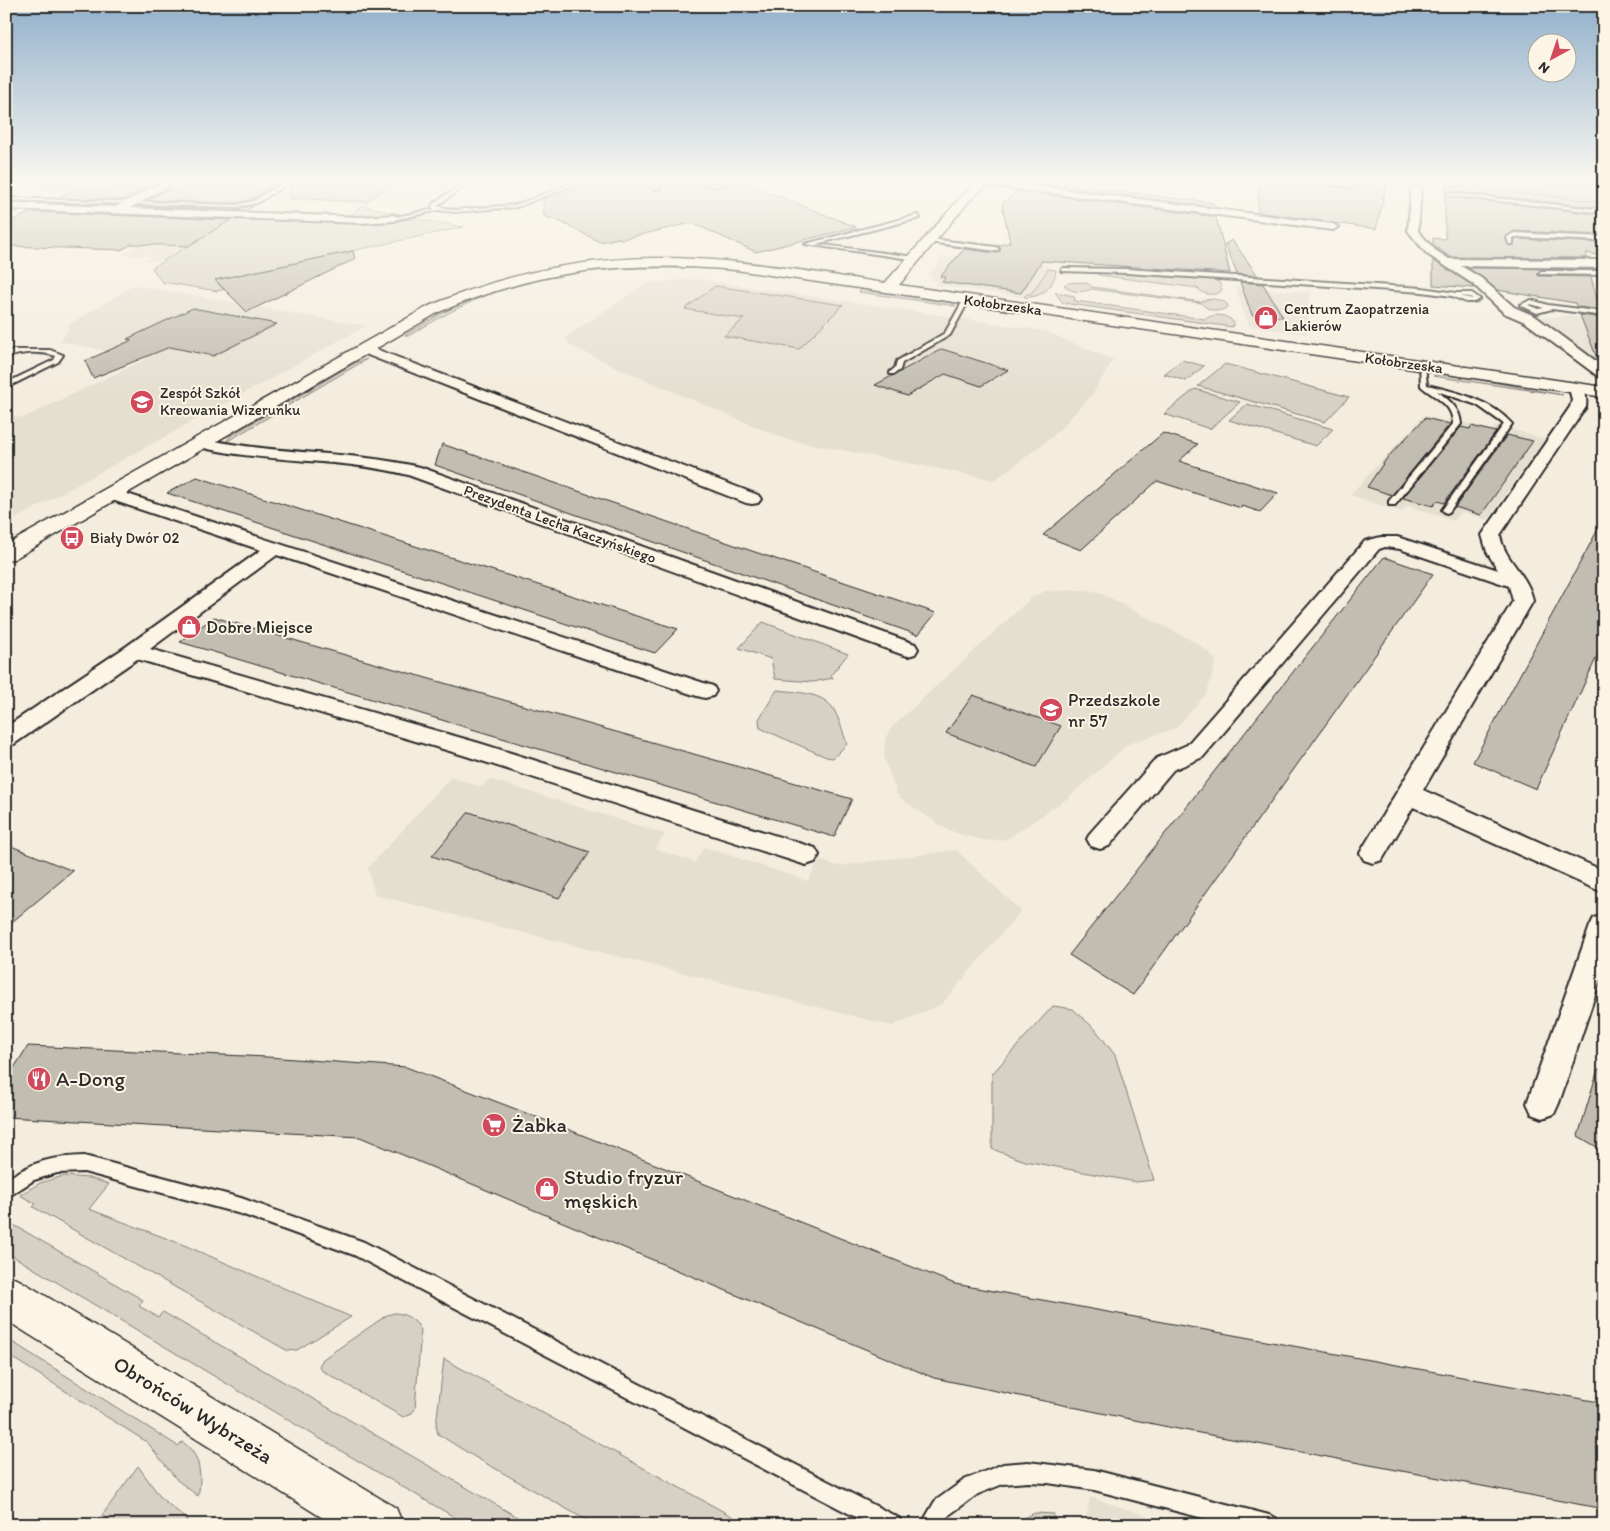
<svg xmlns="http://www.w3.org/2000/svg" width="1610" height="1531" font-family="Itim,sans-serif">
	<rect width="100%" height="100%" fill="#f4edde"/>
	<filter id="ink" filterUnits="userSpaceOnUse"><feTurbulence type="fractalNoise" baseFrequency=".02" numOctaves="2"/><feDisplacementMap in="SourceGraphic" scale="10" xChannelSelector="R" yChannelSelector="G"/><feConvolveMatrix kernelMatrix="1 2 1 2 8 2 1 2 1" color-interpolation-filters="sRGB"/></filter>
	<g filter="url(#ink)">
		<path fill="#e5dfd0" d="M303,179H464L439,196L421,197L416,200L378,197L367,204L360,205L268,201Z
			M164,216L233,218L162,262L145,261L152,256L121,255L154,236L137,231Z
			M958,254L1050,266L1031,294H1027L1024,297L935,285L937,281L927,276L939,262L941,256L955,257Z
			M697,279L1045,331L1113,360L1092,395L1052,437L995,480L785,439L627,372L569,345L566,337L646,283Z
			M134,285L366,326L6,524V414L23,418L146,359L59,341L69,330L67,326Z
			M1235,287L1311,292L1306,334L1249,326Z
			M1528,314L1555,318L1567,315L1604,321V375Z
			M1424,415L1446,422L1450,418L1492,430L1496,425L1545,439L1488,520L1461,512L1454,521L1408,506L1402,512L1350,495Z
			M1088,590L1098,592L1112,599L1200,645L1210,654L1216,661L1207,693L1176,728L1128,744L1068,798L1007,839L989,841L965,836L946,829L904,801L897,794L884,758L885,739L892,727L1031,598L1045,591Z
			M451,777L482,787L489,779L665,834L655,849L695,862L704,847L808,881L819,860L838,866L956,850L1021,911L942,1004L892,1026L375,895L368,868Z
			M1090,1497L1175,1525H1085Z"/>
		<path fill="#d6d1c4" stroke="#807e78" d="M55,179H131L124,183L148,184L146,185L149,188L137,194H135L145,188L71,186L64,189L43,187V184L55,183Z
			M1416,179H1565L1604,184V199Z
			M362,206L400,214L348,216Z
			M233,218L363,223L415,219L464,227L215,280L222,288L248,283L250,284L217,291L162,282L152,268Z
			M612,268V269C565,274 517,282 473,301C450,311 429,324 408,336L405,335C423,325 440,313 459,305C507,282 560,273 612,268Z
			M1048,269L1056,270C1055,286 1041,299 1024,297L1027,294H1031Z
			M1098,272L1213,280L1219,282L1222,290C1216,297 1203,295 1197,288L1098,275Z
			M1081,282L1089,284L1092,287L1201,302C1209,297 1220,299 1227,304L1228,307C1220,313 1207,311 1201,303L1091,289C1083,293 1071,293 1064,285L1068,283Z
			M715,286L843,305L799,349L724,336L744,319L685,309Z
			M863,289L949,302L956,306L859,292Z
			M1055,292L1074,296L1075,301L1205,319C1214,313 1228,314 1234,323L1232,327L1063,303Z
			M367,359L226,442L230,436L355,363Z
			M1182,360L1204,366L1186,381L1164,374Z
			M1225,364L1349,397L1325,422L1198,386Z
			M1443,373L1563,395L1433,376Z
			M1195,389L1240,402L1210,429L1164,414Z
			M1247,404L1333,429L1316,446L1229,420Z
			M763,622L848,654L831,675L833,678L813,682L775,679L771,659L739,648Z
			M777,690C795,692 824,692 834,710C840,720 843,733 847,744L833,758L826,757L760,728L759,719Z
			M1053,1006L1073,1009L1095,1029L1115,1055L1154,1180L1136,1182L1025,1161L992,1149V1074Z
			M63,1176L89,1178L109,1184L89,1209L184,1245L351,1317L297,1350L288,1351L33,1207L36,1204L20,1195L40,1183Z
			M14,1225L143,1300L139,1306L158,1317L163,1312L531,1525H468L276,1413L6,1252V1226L11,1229Z
			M394,1313C405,1313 416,1320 421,1330L415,1409L410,1415L403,1417L321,1370L319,1366L323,1359L387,1315Z
			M6,1338L178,1446L182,1442C201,1453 202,1477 198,1496L177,1480L147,1442L6,1354Z
			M444,1359L748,1525H595L473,1456L438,1434L436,1425Z
			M138,1466L161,1498L188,1520L186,1525H95Z
			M1035,1513L1054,1514L1052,1525H1006Z"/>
		<path fill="#c2bdb1" stroke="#2b2b2b" d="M193,179H286L252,199L237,203L147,200L164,191H172Z
			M297,179H400L366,202L290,198V184Z
			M608,179H622L658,191L663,187L639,179H663L718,188L735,181H740L856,227L756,252L692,223L622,239L619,238L600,242L561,222L544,216L543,199Z
			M1259,179H1300L1307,184L1354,189L1361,183L1353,179H1388L1376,229L1258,212Z
			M1028,180L1213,203L1214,207L1025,183Z
			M1445,184L1604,202V208L1448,191L1445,194Z
			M75,189H87L143,190L125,200L58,198Z
			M1017,191L1216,217L1230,273L1042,261L1021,293L942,282L946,277H940L964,249L996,253L1001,250L997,246L1010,242L1002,204Z
			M1445,196L1604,215V235L1514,231L1505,238L1509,246L1514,245L1515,239L1604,243V256L1586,253L1587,258L1450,257L1433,245V238L1445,239Z
			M255,205L246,211L137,206L237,209Z
			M30,212L231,220L188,246L132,244L121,250L6,246V224Z
			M1232,240L1258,276L1237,274L1225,244Z
			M353,251L355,259L247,312L215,280Z
			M1433,260L1472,285L1474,288L1433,285Z
			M1468,268L1550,269H1541L1537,274L1539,276L1591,277L1597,299L1604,300V310L1577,307L1575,303L1497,290L1482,277Z
			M1240,282L1263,284L1283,317L1252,315Z
			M193,308L277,324L213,356L170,347L93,378L85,361L132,340L127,339Z
			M1580,315L1604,318V364L1598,361Z
			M942,349L1008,370L981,386L945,374L907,396L875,385Z
			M1425,418L1450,424L1392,495L1367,487L1387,458Z
			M1471,426L1496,432L1444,503L1437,501L1433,506L1403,498L1461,427L1470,429Z
			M1163,433L1198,444L1179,461L1278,493L1260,512L1242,506L1241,508L1157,481L1081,550L1043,535Z
			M1507,435L1533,441L1481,515L1455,507Z
			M442,444L749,550L936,613L918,635L435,465Z
			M197,477L630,614L678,629L655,653L167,493Z
			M1604,518V641L1536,789L1473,762Z
			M1384,557L1433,574L1133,995L1069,955Z
			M214,617L342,654L852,799L834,837L180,642Z
			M973,695L1061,726L1036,767L946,733Z
			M469,812L590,852L559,898L432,856Z
			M6,844L73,871L6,927Z
			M28,1046L267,1057L406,1067L547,1121L955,1284L1604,1403V1509L1173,1428L934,1378L360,1137L6,1117V1080Z
			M1598,1069L1604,1070V1151L1578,1136Z"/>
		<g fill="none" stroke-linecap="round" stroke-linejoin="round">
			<g stroke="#2b2b2b" stroke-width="4">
				<path id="lane" d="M290,179H295L257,203L237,207L6,200V198L237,205L253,201Z
					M469,179H474L437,206L454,210L516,205L583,179H589L517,207L454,212L439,210L394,220L391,218L434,209L432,207L433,204Z
					M624,179H632L661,188L659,189Z
					M665,179L717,184L728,179H734L718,186Z
					M1448,193L1604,210V213L1446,195Z
					M918,215L920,218L816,244L915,257L917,260L805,244Z
					M1514,233L1604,237V241L1515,237L1513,238V244H1509L1507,237Z
					M931,239L996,247L999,249L996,251L929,242Z
					M1063,268L1127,269L1422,288L1456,293H1472L1480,299L1475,302H1466L1452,296L1422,292L1127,273L1061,271ZM1459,296L1470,297L1473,299Z
					M1541,271H1604V275L1539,274Z
					M966,298L969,300L950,335L902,363L900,370L894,374H890V372L895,368L897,361L945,333L964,299Z
					M1531,300L1548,305L1604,312V316L1552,309L1537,313L1520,305ZM1531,304L1544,308L1538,309L1528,305Z
					M12,350H50L63,355L58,362L6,388V383L54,360L56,356C40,351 21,352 6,358V353Z
					M1420,364L1425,365L1427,385C1457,392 1491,400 1512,424L1449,512L1446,513L1442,510L1504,424L1477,405L1437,391C1449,400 1460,408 1461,424L1395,505H1389V501L1453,424C1453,403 1434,398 1421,386Z
					M84,1156L241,1198L364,1242L899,1518L902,1525H871L354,1255L241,1214L84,1172L57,1173L34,1180L6,1198V1180C34,1161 51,1157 84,1156Z
					M1028,1462L1094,1470L1269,1515L1276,1518L1279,1525H1230L1094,1490L1048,1483L1028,1482L1003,1484L978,1494L949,1515L943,1525H921L935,1501L964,1480L1003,1464Z"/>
			</g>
			<g stroke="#2b2b2b" stroke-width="4">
				<path id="street" d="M168,179H181L130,208L360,217L394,215L399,218L394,221L360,223L6,209V203L115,207Z
					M983,179L1333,224L1338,227L1333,230L980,184L978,182Z
					M1302,179C1316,179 1349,176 1359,184L1354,187L1307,182Z
					M1416,186L1421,189L1418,231L1435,250L1449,259L1604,260V268L1461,266L1481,278L1514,307L1535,316L1604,367V378L1599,377L1525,322L1504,313L1473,284L1427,254L1408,231L1411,189Z
					M365,345L758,495L761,499L758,503L752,504L746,503L360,352L358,349Z
					M1576,384L1581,385C1586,391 1587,399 1586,407L1500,535C1504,561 1529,575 1533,601L1423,790L1604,871V893L1413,807L1382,860L1373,863L1364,860L1360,853L1364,846L1513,601L1509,586L1400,549L1385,547L1379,549L1203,757L1173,770L1109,846L1100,849L1091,846L1087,839L1091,832L1157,758L1187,745L1365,541L1381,537H1397L1498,570L1487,552L1482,535L1570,407L1572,400L1569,388L1571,385Z
					M201,438C273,455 348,450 420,467L915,644L918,649L915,654L908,656L901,654L408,475C338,457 266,464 195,446L193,443L195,440Z
					M112,489L713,686L716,691L713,696L705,698L697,696L277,555L150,649L479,743L815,848L819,855L815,862L806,865L463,755L137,659L14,744L6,746V727L127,646L261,550L106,498L103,494L106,490Z
					M1604,915V968L1559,1103L1554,1114L1543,1118L1532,1114L1527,1103L1590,926L1594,918Z"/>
			</g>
			<g stroke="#2b2b2b" stroke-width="3">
				<path id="secondary" d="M981,179H994L969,201L899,285L1604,387V397L736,270C626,261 542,268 439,312L14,559L6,560V545L429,306C516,269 601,254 696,259C759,262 823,274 885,283L961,197Z
					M6,1275L21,1281L396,1508L403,1525H334L6,1320Z"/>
			</g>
			<use href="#lane" fill="#fcf5e5" fill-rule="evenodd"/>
			<use href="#street" fill="#fcf5e5" fill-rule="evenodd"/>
			<use href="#secondary" fill="#fcf5e5" fill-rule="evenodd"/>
		</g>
	</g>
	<linearGradient id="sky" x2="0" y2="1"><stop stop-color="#91b0cb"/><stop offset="0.46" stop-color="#faf7f0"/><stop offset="1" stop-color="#faf7f0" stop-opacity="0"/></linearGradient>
	<rect width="1610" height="393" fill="url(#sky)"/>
	<defs>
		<g id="shop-disc" transform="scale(1.25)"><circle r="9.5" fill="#d1495b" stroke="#fcf5e5"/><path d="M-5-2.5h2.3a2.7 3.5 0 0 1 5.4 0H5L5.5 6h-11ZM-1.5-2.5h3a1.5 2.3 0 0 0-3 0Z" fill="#fff"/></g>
		<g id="school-disc" transform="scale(1.25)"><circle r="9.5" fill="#d1495b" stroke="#fcf5e5"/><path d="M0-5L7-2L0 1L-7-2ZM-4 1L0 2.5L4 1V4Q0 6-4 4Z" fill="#fff"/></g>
		<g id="bus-disc" transform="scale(1.25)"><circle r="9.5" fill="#d1495b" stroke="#fcf5e5"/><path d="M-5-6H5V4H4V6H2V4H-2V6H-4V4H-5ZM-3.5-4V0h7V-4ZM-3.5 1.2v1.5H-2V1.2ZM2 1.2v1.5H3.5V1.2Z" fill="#fff"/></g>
		<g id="restaurant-disc" transform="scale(1.25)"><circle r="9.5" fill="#d1495b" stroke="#fcf5e5"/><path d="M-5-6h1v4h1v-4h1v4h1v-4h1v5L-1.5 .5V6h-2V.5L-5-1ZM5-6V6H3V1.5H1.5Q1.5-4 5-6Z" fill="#fff"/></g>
		<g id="supermarket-disc" transform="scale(1.25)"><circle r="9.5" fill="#d1495b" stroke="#fcf5e5"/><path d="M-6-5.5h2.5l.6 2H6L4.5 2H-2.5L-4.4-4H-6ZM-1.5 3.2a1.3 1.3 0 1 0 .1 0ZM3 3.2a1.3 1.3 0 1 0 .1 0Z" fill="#fff"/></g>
	</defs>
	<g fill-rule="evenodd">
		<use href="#shop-disc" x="1266" y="318"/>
		<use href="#school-disc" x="142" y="402"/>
		<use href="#bus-disc" x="72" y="538"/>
		<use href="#shop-disc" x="189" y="627"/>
		<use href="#school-disc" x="1051" y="710"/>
		<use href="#restaurant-disc" x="39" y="1079"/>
		<use href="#supermarket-disc" x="494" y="1125"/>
		<use href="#shop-disc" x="547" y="1189"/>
	</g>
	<g text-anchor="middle" stroke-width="4" stroke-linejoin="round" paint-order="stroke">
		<g font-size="15" fill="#2b2b2b" stroke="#fcf5e5">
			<text transform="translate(1003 305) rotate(8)" y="5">Kołobrzeska</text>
			<text transform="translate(1404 363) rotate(8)" y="5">Kołobrzeska</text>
			<text transform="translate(560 524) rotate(20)" y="5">Prezydenta Lecha Kaczyńskiego</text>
		</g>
		<g font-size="15" fill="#2b2b2b" stroke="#fcf5e5" text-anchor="start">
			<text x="1284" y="314">Centrum Zaopatrzenia<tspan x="1284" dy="17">Lakierów</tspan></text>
			<text x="160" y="398">Zespół Szkół<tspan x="160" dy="17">Kreowania Wizerunku</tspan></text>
			<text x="90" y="543">Biały Dwór 02</text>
		</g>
		<g font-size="18" fill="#2b2b2b" stroke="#fcf5e5" text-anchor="start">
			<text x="206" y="633">Dobre Miejsce</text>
			<text x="1068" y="706">Przedszkole<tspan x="1068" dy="21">nr 57</tspan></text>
		</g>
		<g font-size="21" fill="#2b2b2b" stroke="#fcf5e5" text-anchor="start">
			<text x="56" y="1086">A-Dong</text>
			<text x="512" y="1132">Żabka</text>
			<text x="564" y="1184">Studio fryzur<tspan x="564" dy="24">męskich</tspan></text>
		</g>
		<g font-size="21" fill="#2b2b2b" stroke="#fcf5e5">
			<text transform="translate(193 1410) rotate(32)" y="7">Obrońców Wybrzeża</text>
		</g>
	</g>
	<rect width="1610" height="1531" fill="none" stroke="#fcf5e5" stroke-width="25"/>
	<rect x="12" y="12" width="1585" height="1506" fill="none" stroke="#2b2b2b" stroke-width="2" filter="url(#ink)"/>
	<g transform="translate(1552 58) rotate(220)"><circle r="24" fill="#fcf5e5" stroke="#a8a49b"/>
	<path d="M0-4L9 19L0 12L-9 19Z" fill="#d1495b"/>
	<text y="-8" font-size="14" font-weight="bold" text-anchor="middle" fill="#2b2b2b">N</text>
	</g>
</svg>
